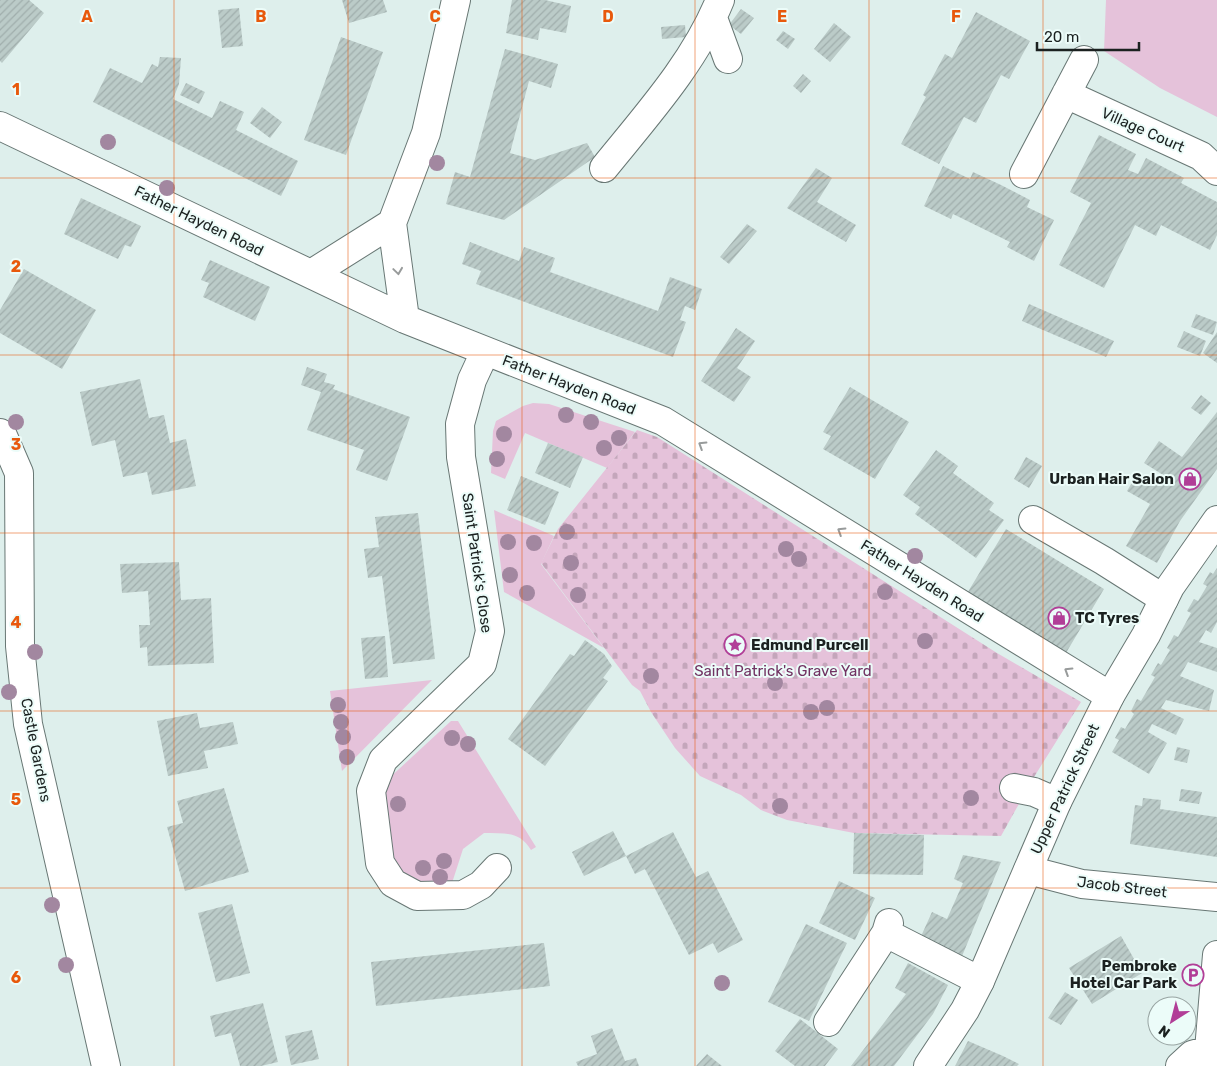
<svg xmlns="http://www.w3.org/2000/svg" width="1217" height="1066" font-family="Rubik,sans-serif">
	<defs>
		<pattern id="cemetery-stones" width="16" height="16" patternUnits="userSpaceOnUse" patternTransform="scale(1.25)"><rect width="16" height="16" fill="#e5c2da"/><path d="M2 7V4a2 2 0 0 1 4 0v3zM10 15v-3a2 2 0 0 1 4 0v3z" fill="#c4a6bb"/></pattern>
		<pattern id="building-hatch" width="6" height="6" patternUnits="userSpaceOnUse" patternTransform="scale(1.25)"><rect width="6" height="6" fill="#bbcbc8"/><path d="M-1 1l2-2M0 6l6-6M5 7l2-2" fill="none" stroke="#a0aeac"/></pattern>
	</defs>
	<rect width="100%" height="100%" fill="#deefec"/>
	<path fill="#e5c2da" d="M1106,0H1217V117L1160,88L1104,51Z
		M533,403L549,404L635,432L607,468L525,433L505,479L491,473L493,431L496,421L523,406Z
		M494,510L554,536L541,564L604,648L504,592Z
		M432,680L342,771L330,691Z
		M451,721H458L536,847L531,850C519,830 504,834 484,833L463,849L452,883L442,890L401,876L389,856L383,794L386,781Z"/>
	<path fill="url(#cemetery-stones)" d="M637,430L657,437L997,653L1081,702L1034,777L1001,836L854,833L787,820L761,810L741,795L700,776L675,748L651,712L640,691L632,685L541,563L558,529Z"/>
	<path fill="url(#building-hatch)" d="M0,0H29L44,13L2,63L0,61Z
		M342,0H383L387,12L349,23Z
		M512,0H545L571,6L566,33L540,28L538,40L506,33Z
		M239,8L243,46L222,48L218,10Z
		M741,9L754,18L741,34L729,25Z
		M976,12L1030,41L1009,79L1001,75L976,123L964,117L939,164L901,144L926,97L923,95L945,54L952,58Z
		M834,23L851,37L830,62L814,49Z
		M685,25L686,37L662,39L661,27Z
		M783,31L795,39L788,49L776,40Z
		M341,37L383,52L346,155L304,140Z
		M505,49L558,64L551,88L529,81L510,153L535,160L587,143L595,157L504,220L446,204L455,172L470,177Z
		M160,57L181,58L179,84L173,99L212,118L220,101L244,112L236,130L298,161L281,196L93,102L110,68L142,83L152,64L158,67Z
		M803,74L811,81L801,93L793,86Z
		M186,83L205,92L199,104L180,95Z
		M262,107L282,122L270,138L250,123Z
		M1099,135L1136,154L1128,170L1138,174L1146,158L1184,178L1181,183L1217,202V235L1210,250L1161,225L1156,236L1135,225L1104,288L1059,265L1091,203L1070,192Z
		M943,166L970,179L973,172L1001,185L1030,200L1027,207L1054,220L1034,261L1007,247L1010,242L953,214L951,219L924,206Z
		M816,168L832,178L817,202L856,225L846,242L787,208Z
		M81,198L141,226L131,247L125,245L118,259L64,234Z
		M747,224L757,231L729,264L720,257Z
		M470,242L519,261L524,247L555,258L550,272L658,311L670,277L702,289L695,310L685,306L680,320L686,322L673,357L476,284L481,271L462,264Z
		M210,260L270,287L255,321L203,297L209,283L201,280Z
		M24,269L96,310L62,369L0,333V310Z
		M1029,304L1114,341L1106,357L1022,321Z
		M1196,314L1217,322L1213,335L1191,327Z
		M736,328L755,341L737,368L751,377L734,402L701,381Z
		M1184,331L1206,341L1200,356L1177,347Z
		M1217,332V363L1203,353Z
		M307,367L327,374L324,382L335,385L333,389L410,417L387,481L356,470L364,450L307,430L321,392L301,385Z
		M140,379L149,418L164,415L170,443L186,439L196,486L152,495L147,472L123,477L115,440L92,446L80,392Z
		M850,387L909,422L875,479L823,449L831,436L823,432Z
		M1201,395L1211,403L1201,415L1191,408Z
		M1217,412V469L1180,521L1157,563L1126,546L1150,504L1127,491L1138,472L1163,485L1168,478L1144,463L1159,441L1182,457Z
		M548,443L583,457L570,488L535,473Z
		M936,450L958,466L953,473L994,503L989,510L1004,520L976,558L915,514L920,507L903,495Z
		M1026,457L1042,466L1029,488L1014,479Z
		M521,476L559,492L545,525L507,510Z
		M418,513L435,659L393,664L382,576L368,578L364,549L379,547L375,517Z
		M1006,529L1104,589L1063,658L963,600Z
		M179,562L181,600L211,598L214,663L148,666L147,647L140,648L139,625H150L148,591L122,593L120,564Z
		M1217,568V622L1211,633L1206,630L1199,642L1217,648V672L1188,662L1180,676L1214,690L1209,711L1166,700L1161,708L1184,719L1176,735L1152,724L1148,732L1167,743L1149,774L1112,752L1119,740L1115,738L1121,727L1125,729L1134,714L1131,711L1137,699L1141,701L1155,677L1151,675L1158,663L1161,665L1170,650L1167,648L1174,635L1178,637L1191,613L1187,611L1194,599L1198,601L1207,586L1203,584L1210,572L1213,574Z
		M385,636L388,677L365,679L361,638Z
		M585,640L604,654L612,666L603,678L608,681L545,766L508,739L570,654L574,656Z
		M197,713L200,728L233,722L238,744L204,751L208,768L168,776L157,721Z
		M1177,747L1190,750L1187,763L1174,760Z
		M224,788L249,872L185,891L167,827L183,823L177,801Z
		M1181,789L1202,792L1199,804L1179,801Z
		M1143,798L1161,800L1160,809L1217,817V857L1130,844L1135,805L1142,806Z
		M613,831L626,856L584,876L572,852Z
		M673,832L696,877L708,871L743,940L718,953L713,943L689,955L645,869L635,874L626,856Z
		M854,833L924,835L923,875L853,874Z
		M963,855L1001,862L960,961L918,943L932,912L947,919L963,883L954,879Z
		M839,881L875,898L855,940L819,923Z
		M232,904L250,973L216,982L198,913Z
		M806,924L847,943L809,1021L768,1002Z
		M1121,936L1142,973L1092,1004L1069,968Z
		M544,943L550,986L376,1006L371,962Z
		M908,963L948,985L933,1014L894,1066H851L906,994L895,988Z
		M1065,992L1078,1000L1061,1025L1048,1018Z
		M263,1003L278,1062L261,1066H240L231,1033L215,1037L210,1016Z
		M800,1019L838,1049L825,1066H795L775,1051Z
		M612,1028L625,1061L636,1058L639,1066H578L576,1062L597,1054L591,1036Z
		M312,1030L319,1059L291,1065L285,1036Z
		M968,1041L1003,1056L1019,1064L1017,1066H955Z
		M707,1054L722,1066H696Z"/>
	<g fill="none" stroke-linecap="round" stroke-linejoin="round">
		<g stroke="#687774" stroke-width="30">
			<path id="minor" d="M713,18L728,59
				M1066,94L1201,156L1217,171
				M0,126L405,319L663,421L1110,696
				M604,168C646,116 695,62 720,0
				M1024,174L1084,60
				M311,274L392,223
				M405,319L392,223L426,133L456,0
				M485,352L472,380L460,424L461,457L490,631L482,664L383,760L371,791L380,863L393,883L417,896L463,895L481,885L497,868
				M0,433L3,436L19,473L20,646L28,724L106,1066
				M1033,520L1104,561L1164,599
				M1014,788L1034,792L1057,802
				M1028,870L1082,884L1217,897
				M886,933L980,981
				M1217,955L1209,1050L1217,1059
				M828,1022L886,933L889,923
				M1180,1066L1192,1055L1209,1050"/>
		</g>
		<g stroke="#687774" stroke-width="30">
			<path id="major" d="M928,1066L965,1010L980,981L1057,802L1110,696L1146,635L1170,587L1217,520"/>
		</g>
		<use href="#minor" stroke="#fff" stroke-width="28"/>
		<use href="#major" stroke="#fff" stroke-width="28"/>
	</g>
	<g fill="#a287a0">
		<circle cx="108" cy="142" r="8"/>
		<circle cx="437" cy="163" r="8"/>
		<circle cx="167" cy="188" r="8"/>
		<circle cx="566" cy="415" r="8"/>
		<circle cx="16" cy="422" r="8"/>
		<circle cx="591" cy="422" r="8"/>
		<circle cx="504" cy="434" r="8"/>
		<circle cx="619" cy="438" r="8"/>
		<circle cx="604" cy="448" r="8"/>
		<circle cx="497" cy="459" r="8"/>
		<circle cx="567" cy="532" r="8"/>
		<circle cx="508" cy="542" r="8"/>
		<circle cx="534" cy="543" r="8"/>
		<circle cx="786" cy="549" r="8"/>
		<circle cx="915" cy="556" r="8"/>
		<circle cx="799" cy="559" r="8"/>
		<circle cx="571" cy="563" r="8"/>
		<circle cx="510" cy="575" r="8"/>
		<circle cx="885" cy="592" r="8"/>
		<circle cx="527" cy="593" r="8"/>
		<circle cx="578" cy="595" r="8"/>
		<circle cx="925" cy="641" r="8"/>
		<circle cx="35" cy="652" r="8"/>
		<circle cx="651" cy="676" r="8"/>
		<circle cx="775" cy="683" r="8"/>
		<circle cx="9" cy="692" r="8"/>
		<circle cx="338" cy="705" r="8"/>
		<circle cx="827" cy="708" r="8"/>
		<circle cx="811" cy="712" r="8"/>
		<circle cx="341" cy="722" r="8"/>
		<circle cx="343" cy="737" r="8"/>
		<circle cx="452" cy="738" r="8"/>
		<circle cx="468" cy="744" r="8"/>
		<circle cx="347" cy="757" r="8"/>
		<circle cx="971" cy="798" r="8"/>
		<circle cx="398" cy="804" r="8"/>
		<circle cx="780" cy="806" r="8"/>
		<circle cx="444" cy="861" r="8"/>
		<circle cx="423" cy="868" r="8"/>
		<circle cx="440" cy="877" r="8"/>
		<circle cx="52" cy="905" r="8"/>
		<circle cx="66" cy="965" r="8"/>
		<circle cx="722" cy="983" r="8"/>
	</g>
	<defs><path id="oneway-chevron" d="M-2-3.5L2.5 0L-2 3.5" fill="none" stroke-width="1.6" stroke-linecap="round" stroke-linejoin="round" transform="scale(1.25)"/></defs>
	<g stroke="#989b9b">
		<use href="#oneway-chevron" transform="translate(398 271) rotate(82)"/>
		<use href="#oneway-chevron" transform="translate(702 445) rotate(-148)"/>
		<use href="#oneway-chevron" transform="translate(841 531) rotate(-148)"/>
		<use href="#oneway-chevron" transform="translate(1068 671) rotate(-148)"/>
	</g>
	<path fill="none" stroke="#e8590c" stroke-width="1" stroke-opacity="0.55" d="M174,0V1066M348,0V1066M522,0V1066M695,0V1066M869,0V1066M1043,0V1066M0,178H1217M0,355H1217M0,533H1217M0,711H1217M0,888H1217"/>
	<defs>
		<g id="shop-ring" transform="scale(1.125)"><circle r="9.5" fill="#ecfcf9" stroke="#b13e97" stroke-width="1.5"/><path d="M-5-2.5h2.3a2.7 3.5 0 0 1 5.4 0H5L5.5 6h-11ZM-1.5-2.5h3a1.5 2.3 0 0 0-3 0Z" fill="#b13e97"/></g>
		<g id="sight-ring" transform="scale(1.125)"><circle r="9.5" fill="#ecfcf9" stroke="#b13e97" stroke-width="1.5"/><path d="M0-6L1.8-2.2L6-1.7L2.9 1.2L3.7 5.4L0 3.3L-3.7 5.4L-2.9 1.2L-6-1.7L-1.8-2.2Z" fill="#b13e97"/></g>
		<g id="parking-ring" transform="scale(1.125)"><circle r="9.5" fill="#ecfcf9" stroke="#b13e97" stroke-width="1.5"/><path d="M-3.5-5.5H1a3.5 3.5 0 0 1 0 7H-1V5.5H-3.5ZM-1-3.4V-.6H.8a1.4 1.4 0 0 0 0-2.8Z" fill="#b13e97"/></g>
	</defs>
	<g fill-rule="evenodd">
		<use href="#shop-ring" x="1190" y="479"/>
		<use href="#shop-ring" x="1059" y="618"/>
		<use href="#sight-ring" x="735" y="645"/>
		<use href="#parking-ring" x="1193" y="975"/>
	</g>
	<g text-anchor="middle" stroke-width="4" stroke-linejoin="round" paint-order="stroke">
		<g font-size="15" fill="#1b2120" stroke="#ecfcf9">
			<text transform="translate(1143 130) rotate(24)" y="5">Village Court</text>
			<text transform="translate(199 221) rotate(26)" y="5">Father Hayden Road</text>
			<text transform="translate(569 385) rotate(21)" y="5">Father Hayden Road</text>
			<text transform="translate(477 563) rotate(82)" y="5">Saint Patrick's Close</text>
			<text transform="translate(922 581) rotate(32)" y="5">Father Hayden Road</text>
			<text transform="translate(36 750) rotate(79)" y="5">Castle Gardens</text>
			<text transform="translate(1065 789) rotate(-65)" y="5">Upper Patrick Street</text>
			<text transform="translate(1122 887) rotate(7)" y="5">Jacob Street</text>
		</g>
		<g font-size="15" font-weight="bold" fill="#1b2120" stroke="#ecfcf9" text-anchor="end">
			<text x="1174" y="484">Urban Hair Salon</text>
			<text x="1075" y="623" text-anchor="start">TC Tyres</text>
			<text x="751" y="650" text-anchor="start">Edmund Purcell</text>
			<text x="1177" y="971">Pembroke<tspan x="1177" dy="17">Hotel Car Park</tspan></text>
		</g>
		<g font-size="15" fill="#713262" stroke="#ecfcf9">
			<text x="783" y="676">Saint Patrick's Grave Yard</text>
		</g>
	</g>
	<g font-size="16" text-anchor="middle" font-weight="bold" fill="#e8590c" stroke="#ecfcf9" stroke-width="4" stroke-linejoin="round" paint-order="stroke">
		<text x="87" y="22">A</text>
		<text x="261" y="22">B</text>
		<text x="435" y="22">C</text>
		<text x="608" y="22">D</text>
		<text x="782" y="22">E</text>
		<text x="956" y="22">F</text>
		<text x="16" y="95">1</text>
		<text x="16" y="272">2</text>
		<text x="16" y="450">3</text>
		<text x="16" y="628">4</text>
		<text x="16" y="805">5</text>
		<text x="16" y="983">6</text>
	</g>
	<g transform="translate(1172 1021) rotate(216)"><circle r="24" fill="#ecfcf9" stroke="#98a4a2"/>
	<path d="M0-4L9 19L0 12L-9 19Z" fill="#b13e97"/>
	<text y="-8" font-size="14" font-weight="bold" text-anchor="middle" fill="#1b2120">N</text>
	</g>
	<path d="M1037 42v8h102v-8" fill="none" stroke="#1b2120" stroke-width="2.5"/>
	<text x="1044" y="42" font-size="15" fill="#1b2120" stroke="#ecfcf9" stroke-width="4" paint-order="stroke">20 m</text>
</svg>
